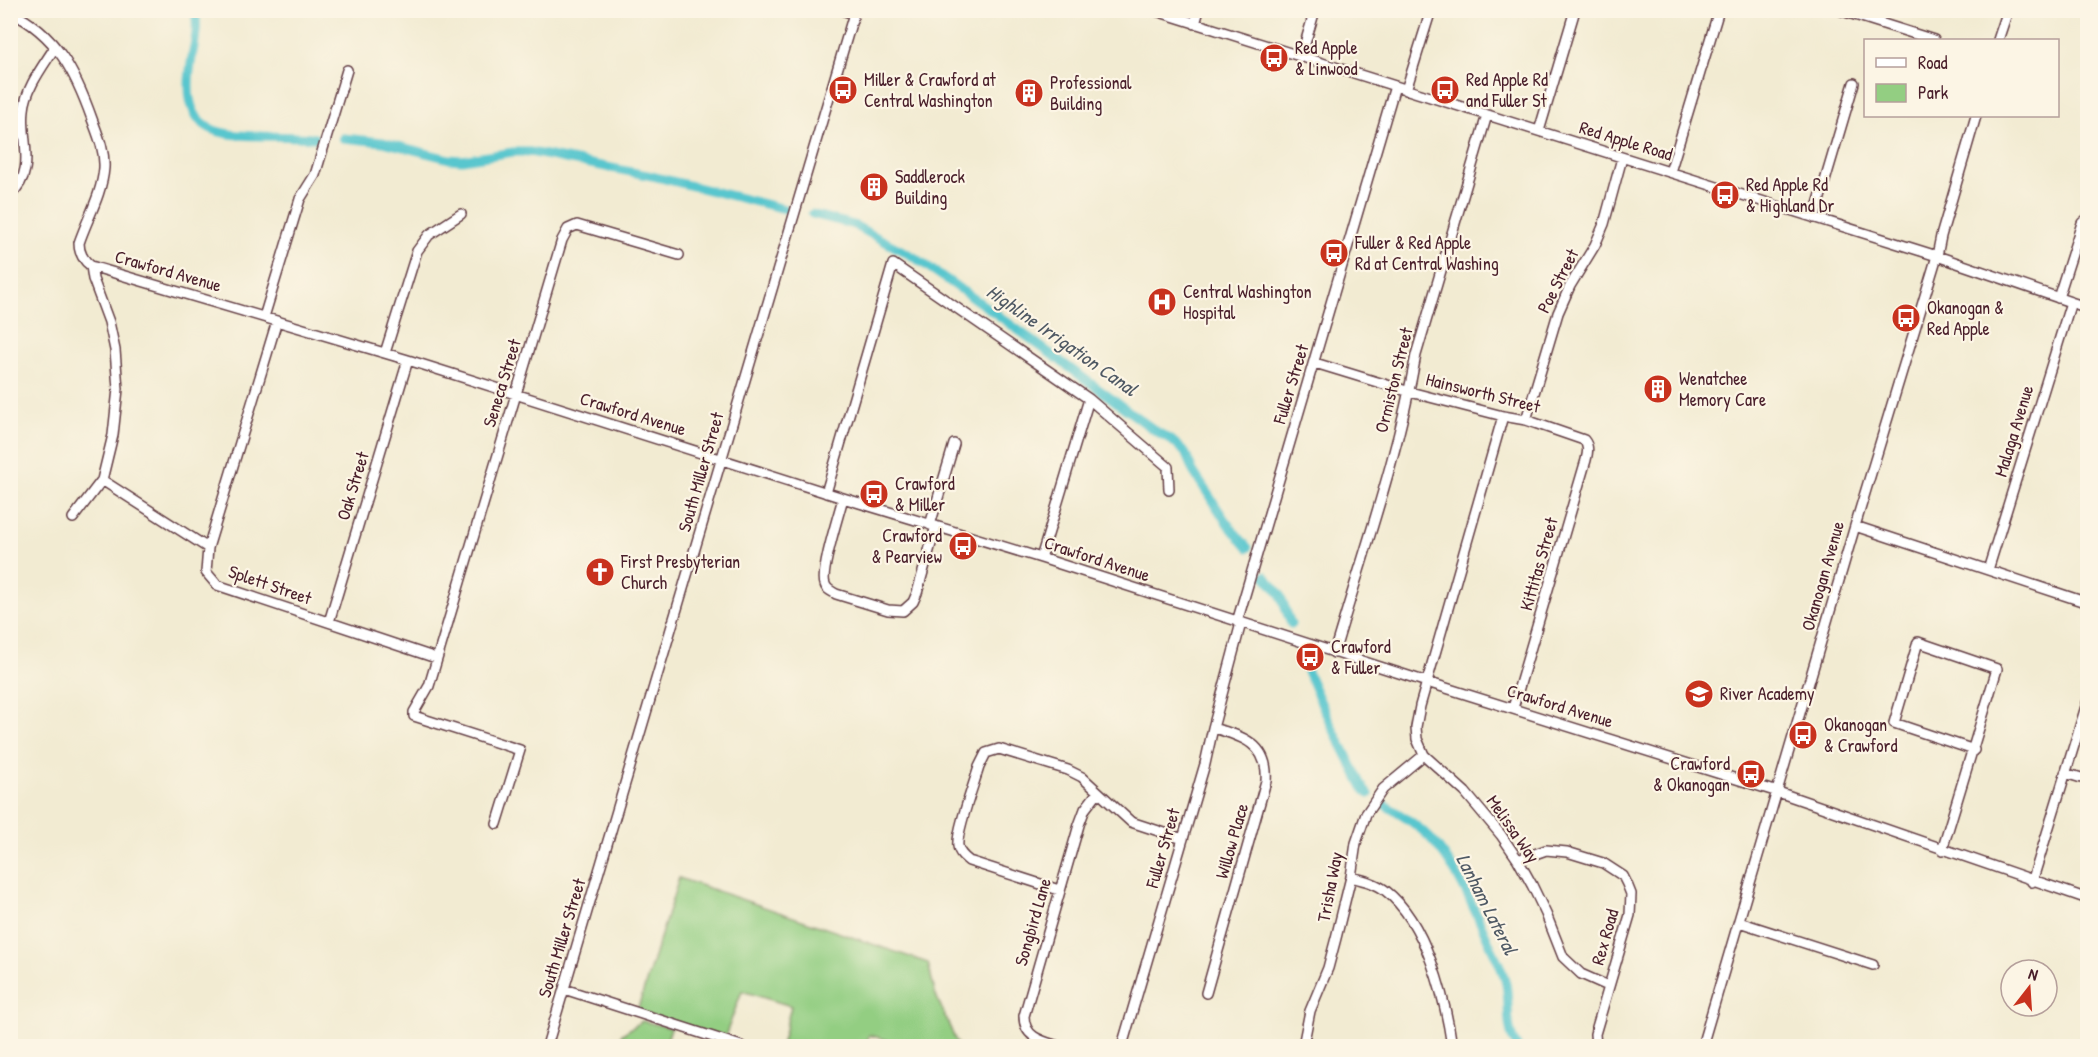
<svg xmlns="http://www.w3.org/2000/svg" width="2098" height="1057" font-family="'Patrick Hand',sans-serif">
	<rect width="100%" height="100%" fill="#fcf5e5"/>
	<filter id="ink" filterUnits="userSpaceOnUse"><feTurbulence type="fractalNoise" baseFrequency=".0167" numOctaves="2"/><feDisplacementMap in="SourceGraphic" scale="12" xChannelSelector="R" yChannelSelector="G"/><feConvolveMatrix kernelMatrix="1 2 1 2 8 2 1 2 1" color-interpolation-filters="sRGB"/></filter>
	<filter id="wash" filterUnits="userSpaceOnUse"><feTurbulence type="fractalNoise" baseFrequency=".008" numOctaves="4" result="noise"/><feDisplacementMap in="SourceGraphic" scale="24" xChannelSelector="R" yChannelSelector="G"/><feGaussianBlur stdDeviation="1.35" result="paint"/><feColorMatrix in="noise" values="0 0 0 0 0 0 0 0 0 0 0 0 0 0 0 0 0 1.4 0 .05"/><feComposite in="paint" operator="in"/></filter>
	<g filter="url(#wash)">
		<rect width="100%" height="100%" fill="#f2ebd2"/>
		<path fill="#93ce82" stroke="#6e7656" stroke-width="1.5" d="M679,878L928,963L935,993L958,1046H909L869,1035L866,1046H781L791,1006L742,991L724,1039L637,1011Z
			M642,1021L671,1028L665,1046H618L622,1034Z"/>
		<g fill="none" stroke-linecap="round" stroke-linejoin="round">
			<path stroke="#59c6ce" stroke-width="9" d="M195,10C200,38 189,57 189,84C188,135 224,135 263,136C281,136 298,137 315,138
				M343,138L383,142L449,159L462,160L513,152H530L652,176L785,209
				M812,214L854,225L914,257L995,313L1157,432L1170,439L1185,452L1193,471L1227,523L1248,548
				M1265,576L1280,594L1291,624
				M1301,658L1331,725L1365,791L1369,794
				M1382,803C1399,814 1416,823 1430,838C1455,863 1474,909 1489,942C1495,956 1503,969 1506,984C1510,1003 1505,1030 1517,1046"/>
		</g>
	</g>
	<g filter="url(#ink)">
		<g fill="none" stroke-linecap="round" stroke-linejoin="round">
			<g stroke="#633e44" stroke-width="12">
				<path id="minor" d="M842,10L854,14
					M1153,10L1937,256L2088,308
					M1839,10L1934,40
					M2078,10L2088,14
					M10,12C57,34 76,74 92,119C98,135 105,151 104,168C102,194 87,219 79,243C79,252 83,260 91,266L93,279L109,322L115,350L118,389L113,435L102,480L73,518
					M1195,24L1199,10
					M1998,40L2008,10
					M1301,57L1315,10
					M1406,90L1431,10
					M1539,131L1575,10
					M1670,172L1719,10
					M10,195C38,170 20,139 24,110C26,87 44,65 55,47
					M1814,218L1854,83
					M91,266L408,360L843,498L1041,558L1427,682L1778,792L2088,899
					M2058,298L2082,223L2088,218
					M264,317L300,199L315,175L347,70
					M385,353L417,251L429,235L461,214
					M1315,363L1410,392L1503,416L1526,420L1584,440C1589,446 1588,452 1586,460L1513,708
					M1503,416L1420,706L1416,727L1417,739L1424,755L1465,792L1501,835L1518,860L1532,885L1546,914L1563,957L1581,974L1608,986
					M1526,420L1558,313L1570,286L1595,245L1604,224L1622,158
					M102,480L208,548L206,572L217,585L436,658
					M826,493L893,264L1089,399L1168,467L1169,490
					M843,498C839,514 820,572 825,584C826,589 831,591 836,594L888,610L903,611L913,602L917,593L936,526
					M930,525L954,444
					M1855,526L2088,603
					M208,548L277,321
					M1041,558L1089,399
					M1988,570L2071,302
					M329,622L408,360
					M1237,622L1395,86
					M1334,653C1363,554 1398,456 1416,355L1487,115
					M2065,773L2088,780
					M497,824L520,750L414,716V712L429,686L562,240L568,229L577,225L679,255
					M1942,850L1997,669L1918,642L1894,723L1974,750
					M1518,860L1546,850L1567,852L1603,863L1623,876L1627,884L1631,894L1630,915L1595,1034L1596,1046
					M1351,877C1363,880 1376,883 1386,891C1426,922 1445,998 1452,1046
					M2032,882L2088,700
					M1059,890L969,861C964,857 959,853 958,846C956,832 974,784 979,767L986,753L999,749L1068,770L1082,777L1131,822L1183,839
					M1739,922L1873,965
					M564,989L741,1046
					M1206,993L1266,781C1269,744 1242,736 1213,728
					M547,1046L855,10
					M1058,1046C1041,1041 1024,1037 1024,1016L1079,825L1085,809L1098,792
					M1122,1046L1205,764L1213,728L1241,623
					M1303,1046L1310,1011L1328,968L1336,938L1351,877L1356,843L1366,814L1383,789L1424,755
					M1702,1046L1855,526L1937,256L1941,236L1976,116"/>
			</g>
			<use href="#minor" stroke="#fff" stroke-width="9"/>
		</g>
	</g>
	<defs>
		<g id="bus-disc" transform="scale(1.5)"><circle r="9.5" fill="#c8321e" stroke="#fcf5e5"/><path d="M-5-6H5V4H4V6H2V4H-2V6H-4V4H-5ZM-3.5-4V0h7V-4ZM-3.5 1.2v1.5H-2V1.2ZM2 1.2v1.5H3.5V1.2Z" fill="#fff"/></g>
		<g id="building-disc" transform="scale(1.5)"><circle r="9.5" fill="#c8321e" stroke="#fcf5e5"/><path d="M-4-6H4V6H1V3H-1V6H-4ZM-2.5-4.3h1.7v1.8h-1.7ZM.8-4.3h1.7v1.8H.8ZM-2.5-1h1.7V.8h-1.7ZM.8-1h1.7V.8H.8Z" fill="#fff"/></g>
		<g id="hospital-disc" transform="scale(1.5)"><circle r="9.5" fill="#c8321e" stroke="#fcf5e5"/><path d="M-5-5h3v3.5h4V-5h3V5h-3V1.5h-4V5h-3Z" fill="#fff"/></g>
		<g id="church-disc" transform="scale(1.5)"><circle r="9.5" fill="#c8321e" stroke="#fcf5e5"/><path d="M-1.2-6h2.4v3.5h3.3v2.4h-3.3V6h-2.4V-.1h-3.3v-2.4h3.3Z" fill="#fff"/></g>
		<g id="school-disc" transform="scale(1.5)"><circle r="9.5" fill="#c8321e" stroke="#fcf5e5"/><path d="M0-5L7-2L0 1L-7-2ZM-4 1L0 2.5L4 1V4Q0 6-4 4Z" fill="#fff"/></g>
	</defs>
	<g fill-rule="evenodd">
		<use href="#bus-disc" x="1274" y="58"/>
		<use href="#bus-disc" x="843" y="90"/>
		<use href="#bus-disc" x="1445" y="90"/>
		<use href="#building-disc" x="1029" y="93"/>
		<use href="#building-disc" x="874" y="187"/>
		<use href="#bus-disc" x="1725" y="195"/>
		<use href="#bus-disc" x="1334" y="253"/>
		<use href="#hospital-disc" x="1162" y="302"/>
		<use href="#bus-disc" x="1906" y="318"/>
		<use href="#building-disc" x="1658" y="389"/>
		<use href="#bus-disc" x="874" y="494"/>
		<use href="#bus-disc" x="963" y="546"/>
		<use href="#church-disc" x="600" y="572"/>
		<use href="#bus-disc" x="1310" y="657"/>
		<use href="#school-disc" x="1699" y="694"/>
		<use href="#bus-disc" x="1803" y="735"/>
		<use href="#bus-disc" x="1751" y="774"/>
	</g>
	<g text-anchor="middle" stroke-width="4.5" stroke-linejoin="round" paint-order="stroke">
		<g font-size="18" fill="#4a1f2b" stroke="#fcf5e5" text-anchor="start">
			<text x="1295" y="54">Red Apple<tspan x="1295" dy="21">&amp; Linwood</tspan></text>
			<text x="864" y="86">Miller &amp; Crawford at<tspan x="864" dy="21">Central Washington</tspan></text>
			<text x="1466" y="86">Red Apple Rd<tspan x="1466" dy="21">and Fuller St</tspan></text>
			<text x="1050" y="89">Professional<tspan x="1050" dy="21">Building</tspan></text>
			<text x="895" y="183">Saddlerock<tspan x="895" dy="21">Building</tspan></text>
			<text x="1746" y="191">Red Apple Rd<tspan x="1746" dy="21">&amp; Highland Dr</tspan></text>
			<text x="1355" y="249">Fuller &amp; Red Apple<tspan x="1355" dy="21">Rd at Central Washing</tspan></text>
			<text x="1183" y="298">Central Washington<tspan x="1183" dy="21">Hospital</tspan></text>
			<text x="1927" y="314">Okanogan &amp;<tspan x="1927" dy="21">Red Apple</tspan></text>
			<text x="1679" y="385">Wenatchee<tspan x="1679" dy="21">Memory Care</tspan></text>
			<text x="895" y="490">Crawford<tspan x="895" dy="21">&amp; Miller</tspan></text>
			<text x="942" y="542" text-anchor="end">Crawford<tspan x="942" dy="21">&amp; Pearview</tspan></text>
			<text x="621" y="568">First Presbyterian<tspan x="621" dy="21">Church</tspan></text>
			<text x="1331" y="653">Crawford<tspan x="1331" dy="21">&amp; Fuller</tspan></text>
			<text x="1720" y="700">River Academy</text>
			<text x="1824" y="731">Okanogan<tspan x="1824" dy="21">&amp; Crawford</tspan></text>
			<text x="1730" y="770" text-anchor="end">Crawford<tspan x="1730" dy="21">&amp; Okanogan</tspan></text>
		</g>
		<g font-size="18" fill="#4a1f2b" stroke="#fcf5e5">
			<text transform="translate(1626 141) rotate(17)" y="6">Red Apple Road</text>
			<text transform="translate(168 271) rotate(16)" y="6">Crawford Avenue</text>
			<text transform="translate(1558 281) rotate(-63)" y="6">Poe Street</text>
			<text transform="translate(1394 380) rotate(-76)" y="6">Ormiston Street</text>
			<text transform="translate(502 383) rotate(-73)" y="6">Seneca Street</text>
			<text transform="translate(1291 384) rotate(-73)" y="6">Fuller Street</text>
			<text transform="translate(1483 393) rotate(14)" y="6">Hainsworth Street</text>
			<text transform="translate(633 414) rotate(17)" y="6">Crawford Avenue</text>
			<text transform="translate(2014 431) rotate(-73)" y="6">Malaga Avenue</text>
			<text transform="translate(701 472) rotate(-74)" y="6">South Miller Street</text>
			<text transform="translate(353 486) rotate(-73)" y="6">Oak Street</text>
			<text transform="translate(1097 559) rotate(18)" y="6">Crawford Avenue</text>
			<text transform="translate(1539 564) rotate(-74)" y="6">Kittitas Street</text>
			<text transform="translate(1823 576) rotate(-74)" y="6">Okanogan Avenue</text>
			<text transform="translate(270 585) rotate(19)" y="6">Splett Street</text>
			<text transform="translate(1560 706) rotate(17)" y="6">Crawford Avenue</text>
			<text transform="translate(1513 829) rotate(55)" y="6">Melissa Way</text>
			<text transform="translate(1232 841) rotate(-74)" y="6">Willow Place</text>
			<text transform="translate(1163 848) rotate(-74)" y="6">Fuller Street</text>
			<text transform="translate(1330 887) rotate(-79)" y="6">Trisha Way</text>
			<text transform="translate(1033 922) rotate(-74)" y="6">Songbird Lane</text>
			<text transform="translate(1605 937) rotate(-74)" y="6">Rex Road</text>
			<text transform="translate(562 938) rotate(-73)" y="6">South Miller Street</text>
		</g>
		<g font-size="20" font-style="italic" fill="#4f5964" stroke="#fcf5e5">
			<text transform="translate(1062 340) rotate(35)" y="7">Highline Irrigation Canal</text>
			<text transform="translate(1487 904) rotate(63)" y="7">Lanham Lateral</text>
		</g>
	</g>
	<rect width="2098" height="1057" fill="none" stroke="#fcf5e5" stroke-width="36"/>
	<rect x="1864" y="39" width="195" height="78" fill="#fcf5e5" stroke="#b59f9b" stroke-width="1.5"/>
	<rect x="1876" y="58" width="30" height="9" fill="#ffffff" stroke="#b59f9b" stroke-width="1.5"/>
	<text x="1918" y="69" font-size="18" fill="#4a1f2b">Road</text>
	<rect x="1876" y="84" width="30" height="18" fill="#93ce82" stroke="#b59f9b" stroke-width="1.5"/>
	<text x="1918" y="99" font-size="18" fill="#4a1f2b">Park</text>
	<g transform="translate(2029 988) rotate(17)"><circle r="28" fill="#fcf5e5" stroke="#b59f9b" stroke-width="1.5"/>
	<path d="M0-4.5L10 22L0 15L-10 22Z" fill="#c8321e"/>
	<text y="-9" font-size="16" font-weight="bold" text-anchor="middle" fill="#4a1f2b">N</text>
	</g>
</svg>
